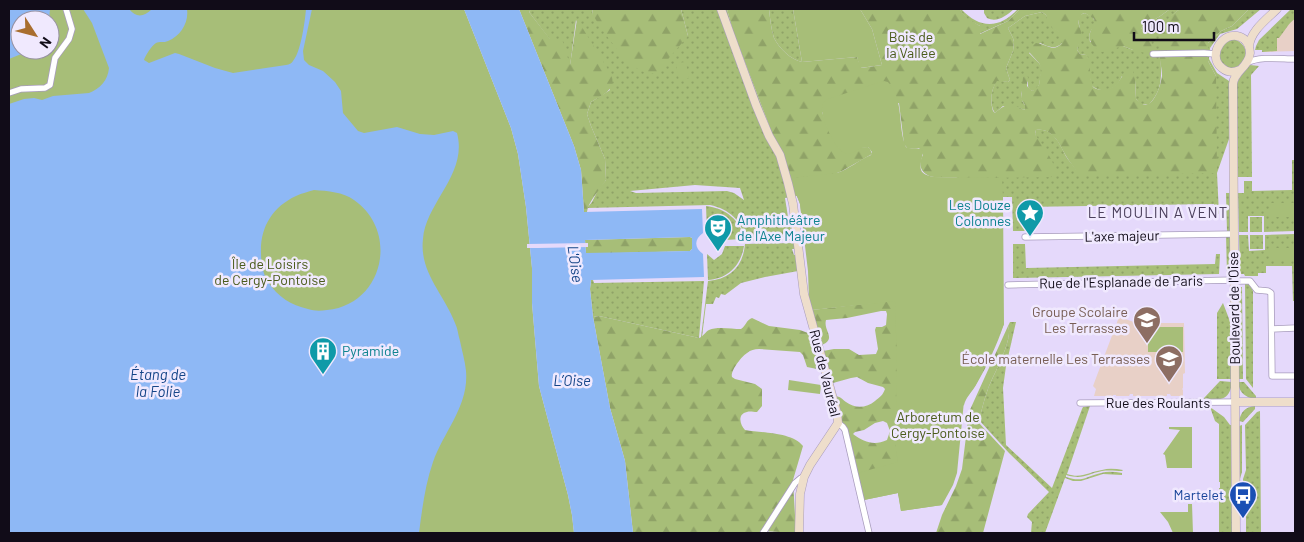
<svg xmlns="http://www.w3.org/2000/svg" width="1304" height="542" font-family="Barlow,sans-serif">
	<defs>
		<pattern id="grass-dots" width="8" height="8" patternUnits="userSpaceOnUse" patternTransform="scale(1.25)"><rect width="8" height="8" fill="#a7be78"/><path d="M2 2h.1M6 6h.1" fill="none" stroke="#8fa267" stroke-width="1.8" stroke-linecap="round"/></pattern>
		<pattern id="forest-firs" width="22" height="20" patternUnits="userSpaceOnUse" patternTransform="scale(1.25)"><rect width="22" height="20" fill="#a7be78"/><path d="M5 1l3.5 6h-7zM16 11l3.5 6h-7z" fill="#8fa267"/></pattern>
	</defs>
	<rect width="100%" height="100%" fill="#e5d9fb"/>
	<path fill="#e8d0c7" d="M1295,14V51L1262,52Z
		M1119,317L1137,323H1184L1185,373L1183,374V388L1182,389L1183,390V396H1171L1170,394H1167V396H1133V394H1130L1129,396H1116V395H1113V396H1094L1096,389L1093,386Z"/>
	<path fill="url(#grass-dots)" fill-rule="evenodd" d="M531,9H593L592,14L688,36L681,9H727L733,31L769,125L837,173L804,235L800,204L797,196L785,198L788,217H791L794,240L745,241C743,221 729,209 710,205L587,208L592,202L598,190L606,180L605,159L591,126L587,114L591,102L610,90L576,20L570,66L529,12ZM695,185L740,188L744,200L734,193L727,191L636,193L630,191Z
		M769,9H793L802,62C791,60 779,48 774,38C771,29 770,18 769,9Z
		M959,9H961C980,29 999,29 1018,9H1020L1008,21L979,34L980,26L968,20Z
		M984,9H1014C1006,16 997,23 987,18L984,13Z
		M1170,9H1180C1140,37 1178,76 1149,104H1140L1136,99L1135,80L1122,76C1120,80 1118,85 1114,87C1107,92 1095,91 1091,84L1086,55L1080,54L1077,50C1078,44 1080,38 1080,32C1080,25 1077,22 1080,15L1085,13L1092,17L1096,22C1093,32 1088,28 1090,42L1123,46L1133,50L1146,35L1141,31V29L1143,26L1159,17Z
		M1249,9H1261L1237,29L1220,34L1210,48L1209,59L1217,73L1229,81L1231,88L1229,139L1217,173L1219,214H1215L1214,204L1024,207L1025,231H1013L1012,197H1003V236L956,178L1036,137L1035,134L1036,130C1054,127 1060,145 1067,158C1070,162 1074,166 1077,171L1216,76L1208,61V43L1221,31L1232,26Z
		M1291,9H1295V19C1290,21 1284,32 1279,38H1277V51L1262,52V50H1255L1256,46L1259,40Z
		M1042,12L1046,15L1054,28L1060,32L1062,35V43C1055,50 1049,47 1040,43L1029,53L1039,63L1042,68L1039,85L1036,90L1032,91C1027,88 1028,85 1028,81C1022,88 1018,97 1025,105V109L1024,110L1020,108L1003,106L995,113C989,105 991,89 997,80L1008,82L1010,80L1006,68L1013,51L1014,42L1013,38L1008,28L1025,16Z
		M1234,39C1252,46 1248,64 1232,69L1223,66L1218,59C1221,48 1223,42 1234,39Z
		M1250,65L1259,66L1251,75L1252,177H1237V81L1239,75Z
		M1292,160H1295V203H1270V217H1295V231L1264,232V216H1248V232H1239L1238,193H1244V181H1252V191L1292,190Z
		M1226,193H1231V232H1227Z
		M706,206C725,208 741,220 744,239L724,240L720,232L713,227L707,232Z
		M1250,217H1262V232H1250Z
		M1295,234V248H1271V260H1295V301H1293L1292,266H1266V273H1258V276H1245L1244,274H1240L1239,235H1248L1249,251L1265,250V235Z
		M1226,235H1232V274H1227Z
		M1250,235H1263V249H1250Z
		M795,243V249H792L794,255H796L798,271L765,277L741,283L725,295L721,294L719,298L716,297L713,304H706L702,337H701L708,281C730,279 743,267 745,244Z
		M1013,244H1025L1026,268L1215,264L1216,254H1220L1219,274L1013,278Z
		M725,246H744C741,266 727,279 708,280L707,254L714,260L722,254Z
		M591,280H593L594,283L704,281L699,338L599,316L593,317L590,289Z
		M1245,283L1249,284L1253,291V388L1246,379Z
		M1238,287H1242L1243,379H1238Z
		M1223,303L1231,324L1233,379H1217V313Z
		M1010,322H1016L1006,366L1003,388L1006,445L1052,488L1082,409L1083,407L1090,406L1067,474C1082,479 1088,472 1102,470C1109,468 1116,469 1123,470L1122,471C1116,471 1109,470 1102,471C1087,474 1084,480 1066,475V477C1083,483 1086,476 1101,473C1108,471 1115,472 1122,473V475L1103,474L1081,481H1073L1065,478L1045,533H1031L1032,522L1027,517L1028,514L1049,492L1009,453L979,420C982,410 984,399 988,389C993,375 1014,339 1008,326Z
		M1220,381L1232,382C1230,401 1220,400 1204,400V398Z
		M1238,382H1244L1256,396V399C1246,398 1239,393 1238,382Z
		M1255,406V409L1243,422L1239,421C1241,412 1245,407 1255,406Z
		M1210,407L1224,417L1230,425H1233L1234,533H1219V488H1220V482H1219V424L1215,421Z
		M1260,411L1261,533H1246V507L1243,495V479L1246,470L1245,425L1257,412Z
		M1242,425V472L1239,482V426Z"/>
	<path fill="url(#forest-firs)" fill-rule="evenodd" d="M519,9H531L529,12L550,39H562L570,65L577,19L612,76C615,91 602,95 591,102L587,114L591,126L605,159L606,180C601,189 588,201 587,212H584L581,170L574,146Z
		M593,9H681L688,36L656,73C632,79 604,31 592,14Z
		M727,9H769C770,18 771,29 774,38C779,48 791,60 802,62L857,57L861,68L882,65L872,29L860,9H959L968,19L980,26V34L1008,21L1020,9H1170L1159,17L1143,26L1141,29L1142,31L1151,38L1152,49L1145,53L1133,50L1123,46L1102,52C1089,45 1085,36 1095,24L1094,19L1085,13L1082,14C1074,25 1083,27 1081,38C1080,43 1078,45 1077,50L1080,54L1086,55L1090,59V77L1093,87C1097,90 1101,90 1106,89C1118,88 1120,78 1127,69H1130L1133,71L1135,80L1136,99C1151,116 1160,89 1162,76C1162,71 1161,66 1160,60C1160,52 1159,42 1161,33C1164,22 1171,15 1180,9H1249L1232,26L1221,31L1208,43V61L1216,76L1217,173L1079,176C1076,169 1070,163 1066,156C1060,145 1053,127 1036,130L1035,134C1044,149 1055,159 1056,177L972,178L934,177C922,175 917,166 923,155L919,148L908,149L904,144L899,103L822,112L827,126L839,148L868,147L870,149L872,154L842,171L837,173L790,178L782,152L769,125L733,31ZM1042,12L1046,15C1047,17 1047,20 1048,23C1053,33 1061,26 1062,43C1053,53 1047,44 1036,43L1032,46L1029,52L1039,63L1041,68L1039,85L1034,90L1032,91L1027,86L1028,77L1026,75L1023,77L1021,99L1025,105V109L1024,110C1011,103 1006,103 995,113L993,111C990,101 991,89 997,81L1008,82L1010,80L1006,68L1013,51L1014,42L1013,38L1008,28L1025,16Z
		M690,237L692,238V249L690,251L586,254L585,240Z
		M896,300L1004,324C997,345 987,366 976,385C972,392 966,397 964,405L916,437L885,488L942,505L901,511L898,493L864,500L850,438L842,422L836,396C841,397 842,399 846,402C855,409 867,408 875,401C880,397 883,395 885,389L883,387L868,383L857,377L851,378L833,383L823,351L834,349H849L859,355L876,354L878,349L875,330L876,327H882L886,325L887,314L886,311H881L847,318L826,320C823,331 837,338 822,345L812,310ZM883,421L887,423L890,431L887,440C874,446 864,442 853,434L855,432L864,430L875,423Z
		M599,316L699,338C704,336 705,332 709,330C717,326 732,329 741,329C746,326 746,320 752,318L769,326L800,330L813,335L822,370L807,367L803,355L800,352L759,349C754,349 751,350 747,353C742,356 730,371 732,377C733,378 734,378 735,379L755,384L762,389V406L757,412C753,412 750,411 747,412C737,414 740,425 745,430C762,433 792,432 803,446L793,480L796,533L762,531L760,533H633L625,461L610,408L593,317Z
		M1008,326C1014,339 993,375 988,389C984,399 982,410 979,420V423L1005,451L983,533H936L942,515L956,486L962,469L969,412Z"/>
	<path fill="#a7be78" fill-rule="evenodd" d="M9,9H464L511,128L518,154L526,207L532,268V303L539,386L568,495L572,515L574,533H9ZM20,20H50V50H20Z
		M793,9H860L872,29L882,65L860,68L857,57L802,62Z
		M685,62L686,63L689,78L681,81L679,80L676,64L678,63Z
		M884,81L888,82C905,102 897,126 906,147C912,151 919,145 923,152C921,165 915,174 934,177L1002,178L1003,197L1004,324L984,369L975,386L964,401L957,473L953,485L942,505L901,511L898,493L864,500L858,473L898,462L896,451V412L897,350L895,316L896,301L812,310L809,300L808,271L800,204L790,178L837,173C849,169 859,160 871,155L872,152L868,147C857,147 853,156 845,153C842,152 838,148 836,145C831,138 821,117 822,108C822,104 824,102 828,99Z
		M1269,203H1295V217H1269Z
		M1271,248H1295V260H1271Z
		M1148,327H1183V352H1148Z
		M789,380L821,385L820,394L788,390Z
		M1169,427H1192V468H1167L1165,455L1163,454L1180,430L1169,429Z
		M1188,504H1192L1193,533H1173L1168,522L1160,512H1188Z"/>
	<path fill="#8eb8f5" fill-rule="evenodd" d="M9,9H50L49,20H20V50H31L9,59Z
		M83,9H129C136,18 144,17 152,9H187C189,22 181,36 168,41C164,43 159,41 156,43C152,45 145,56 144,60L149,63L175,53L179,54L215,68L233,73L286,65C290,64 291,64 293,61C301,52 305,21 306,9H312L303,51L304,60L309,65L323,71L335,82L341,91L343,113L358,131L364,133L397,127L420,134L434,135L453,131L457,133C468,174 426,202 423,239C419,272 444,294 455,323C458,329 458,335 460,341C462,351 465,361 466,371C469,406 444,431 433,462C425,485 422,510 419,533H9V104L24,99L34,98L42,100L53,96L89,93C100,89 108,80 109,68L92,23ZM314,190C328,191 343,192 354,200C400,232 383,305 327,310C320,311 314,311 308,309C291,305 278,297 268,282C263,274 261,263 261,253C260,228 272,207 296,196C302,193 308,192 314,190Z
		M464,9H519L574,146L581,170L584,212L702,209L703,233C694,239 694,248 703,254L704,277L591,280L590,289L593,317L610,408L625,461L633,533H574L572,515L568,495L539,386L532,303V268L526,207L518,154L511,128ZM690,237L692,238V249L690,251L586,253L585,240Z"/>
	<path fill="#e5d9fb" d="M588,243V247L538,248H527V244Z"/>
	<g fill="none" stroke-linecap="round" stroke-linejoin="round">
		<g stroke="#a89cbd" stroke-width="7">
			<path id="street" d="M1153,54L1204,53L1215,54
				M1247,63C1260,56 1280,59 1295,59
				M9,93L21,89L45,88L50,85L55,58L69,39L72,29L66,9
				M1025,237L1233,234
				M1234,281H1250L1257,290L1268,291L1271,293L1272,376H1295
				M1008,285L1234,280
				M1272,329L1295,328
				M1080,403L1236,402
				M838,423L843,427L845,430L869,533
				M763,533L795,483L801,478L804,477"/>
		</g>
		<g stroke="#a89cbd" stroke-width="9">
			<path id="secondary" d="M721,9L756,105L769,136L780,155L788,183L793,204L804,294L837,413L838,423L810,465L804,477L800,494L799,533
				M1249,47C1250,31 1267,19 1277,9
				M1236,402H1295
				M1236,533L1233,84C1234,71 1249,67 1250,53C1250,48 1248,43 1244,39C1226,26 1205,55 1222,68C1228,73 1233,73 1240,70"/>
		</g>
		<use href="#street" stroke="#fff" stroke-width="5.5"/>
		<use href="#secondary" stroke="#eedecb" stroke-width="8"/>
	</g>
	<defs>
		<g id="sight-pin" transform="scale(1.4375)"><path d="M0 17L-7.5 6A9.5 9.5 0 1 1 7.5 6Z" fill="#0f9aa8" stroke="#f0e9fe"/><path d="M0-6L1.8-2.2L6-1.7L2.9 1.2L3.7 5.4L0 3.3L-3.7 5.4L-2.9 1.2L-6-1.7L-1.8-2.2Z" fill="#fff"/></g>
		<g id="theatre-pin" transform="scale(1.4375)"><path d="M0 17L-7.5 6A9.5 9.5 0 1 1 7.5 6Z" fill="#0f9aa8" stroke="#f0e9fe"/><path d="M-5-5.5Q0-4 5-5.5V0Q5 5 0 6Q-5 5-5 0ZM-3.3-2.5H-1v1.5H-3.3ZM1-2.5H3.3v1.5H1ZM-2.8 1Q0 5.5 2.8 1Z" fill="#fff"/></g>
		<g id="school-pin" transform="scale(1.4375)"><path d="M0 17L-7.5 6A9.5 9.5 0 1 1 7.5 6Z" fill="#8d6e63" stroke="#f0e9fe"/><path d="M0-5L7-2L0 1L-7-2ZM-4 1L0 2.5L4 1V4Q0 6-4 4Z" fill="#fff"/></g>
		<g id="building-pin" transform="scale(1.4375)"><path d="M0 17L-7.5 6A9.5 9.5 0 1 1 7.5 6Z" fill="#0f9aa8" stroke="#f0e9fe"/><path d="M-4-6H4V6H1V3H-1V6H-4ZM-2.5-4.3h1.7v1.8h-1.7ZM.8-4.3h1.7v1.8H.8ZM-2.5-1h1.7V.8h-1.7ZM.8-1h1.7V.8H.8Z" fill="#fff"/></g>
		<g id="bus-pin" transform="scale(1.4375)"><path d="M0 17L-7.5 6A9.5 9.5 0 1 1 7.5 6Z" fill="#1a4fb4" stroke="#f0e9fe"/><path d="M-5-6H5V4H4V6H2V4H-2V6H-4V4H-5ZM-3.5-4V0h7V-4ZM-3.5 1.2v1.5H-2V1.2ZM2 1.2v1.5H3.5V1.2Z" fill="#fff"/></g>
	</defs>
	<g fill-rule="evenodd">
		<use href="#sight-pin" x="1030" y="213"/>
		<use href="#theatre-pin" x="718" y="228"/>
		<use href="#school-pin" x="1147" y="320"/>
		<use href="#building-pin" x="323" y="351"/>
		<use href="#school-pin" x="1169" y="359"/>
		<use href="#bus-pin" x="1243" y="495"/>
	</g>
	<g text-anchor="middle" stroke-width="5" stroke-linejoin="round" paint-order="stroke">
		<g font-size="14" fill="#4a5b1a" stroke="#f0e9fe">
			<text x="911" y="42">Bois de<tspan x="911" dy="16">la Vallée</tspan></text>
			<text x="270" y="269">Île de Loisirs<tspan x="270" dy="16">de Cergy-Pontoise</tspan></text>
			<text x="938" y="422">Arboretum de<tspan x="938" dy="16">Cergy‐Pontoise</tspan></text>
		</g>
		<g font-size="14" fill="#0d838f" stroke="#f0e9fe" text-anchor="start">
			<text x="1011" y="210" text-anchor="end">Les Douze<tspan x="1011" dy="16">Colonnes</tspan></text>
			<text x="737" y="225">Amphithéâtre<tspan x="737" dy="16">de l'Axe Majeur</tspan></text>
			<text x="342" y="356">Pyramide</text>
		</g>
		<g font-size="14" fill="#110c18" stroke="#f0e9fe">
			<text transform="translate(1122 236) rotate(-1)" y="5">L'axe majeur</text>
			<text transform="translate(1121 282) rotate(-1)" y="5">Rue de l'Esplanade de Paris</text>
			<text transform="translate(1234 308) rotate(-91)" y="5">Boulevard de l'Oise</text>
			<text transform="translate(825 373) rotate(76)" y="5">Rue de Vauréal</text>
			<text x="1158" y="408">Rue des Roulants</text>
		</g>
		<g font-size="14" fill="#785e54" stroke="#f0e9fe" text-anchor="end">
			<text x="1128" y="317">Groupe Scolaire<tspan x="1128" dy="16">Les Terrasses</tspan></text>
			<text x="1150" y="364">École maternelle Les Terrasses</text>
		</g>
		<g font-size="14" fill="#164399" stroke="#f0e9fe" text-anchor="end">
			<text x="1224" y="500">Martelet</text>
		</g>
		<g font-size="15" letter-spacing="1" fill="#4c415d" stroke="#f0e9fe">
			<text x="1158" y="218">LE MOULIN A VENT</text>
		</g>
		<g font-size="15" font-style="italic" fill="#154588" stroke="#f0e9fe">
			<text transform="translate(575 264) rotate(82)" y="5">L'Oise</text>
			<text x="158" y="380">Étang de<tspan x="158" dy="17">la Folie</tspan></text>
			<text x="572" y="386">L’Oise</text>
		</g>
	</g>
	<rect width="1304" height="542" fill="none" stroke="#110c18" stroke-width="20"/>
	<g transform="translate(35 35) rotate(126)"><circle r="24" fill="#f0e9fe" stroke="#9791a2"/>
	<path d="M0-4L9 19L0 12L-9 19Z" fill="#a96e2f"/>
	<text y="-8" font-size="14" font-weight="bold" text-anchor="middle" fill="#110c18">N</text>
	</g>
	<path d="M1134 32v8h80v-8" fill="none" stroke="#110c18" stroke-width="2.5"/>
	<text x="1142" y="32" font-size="15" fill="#110c18" stroke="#f0e9fe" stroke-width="4" paint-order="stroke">100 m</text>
</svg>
